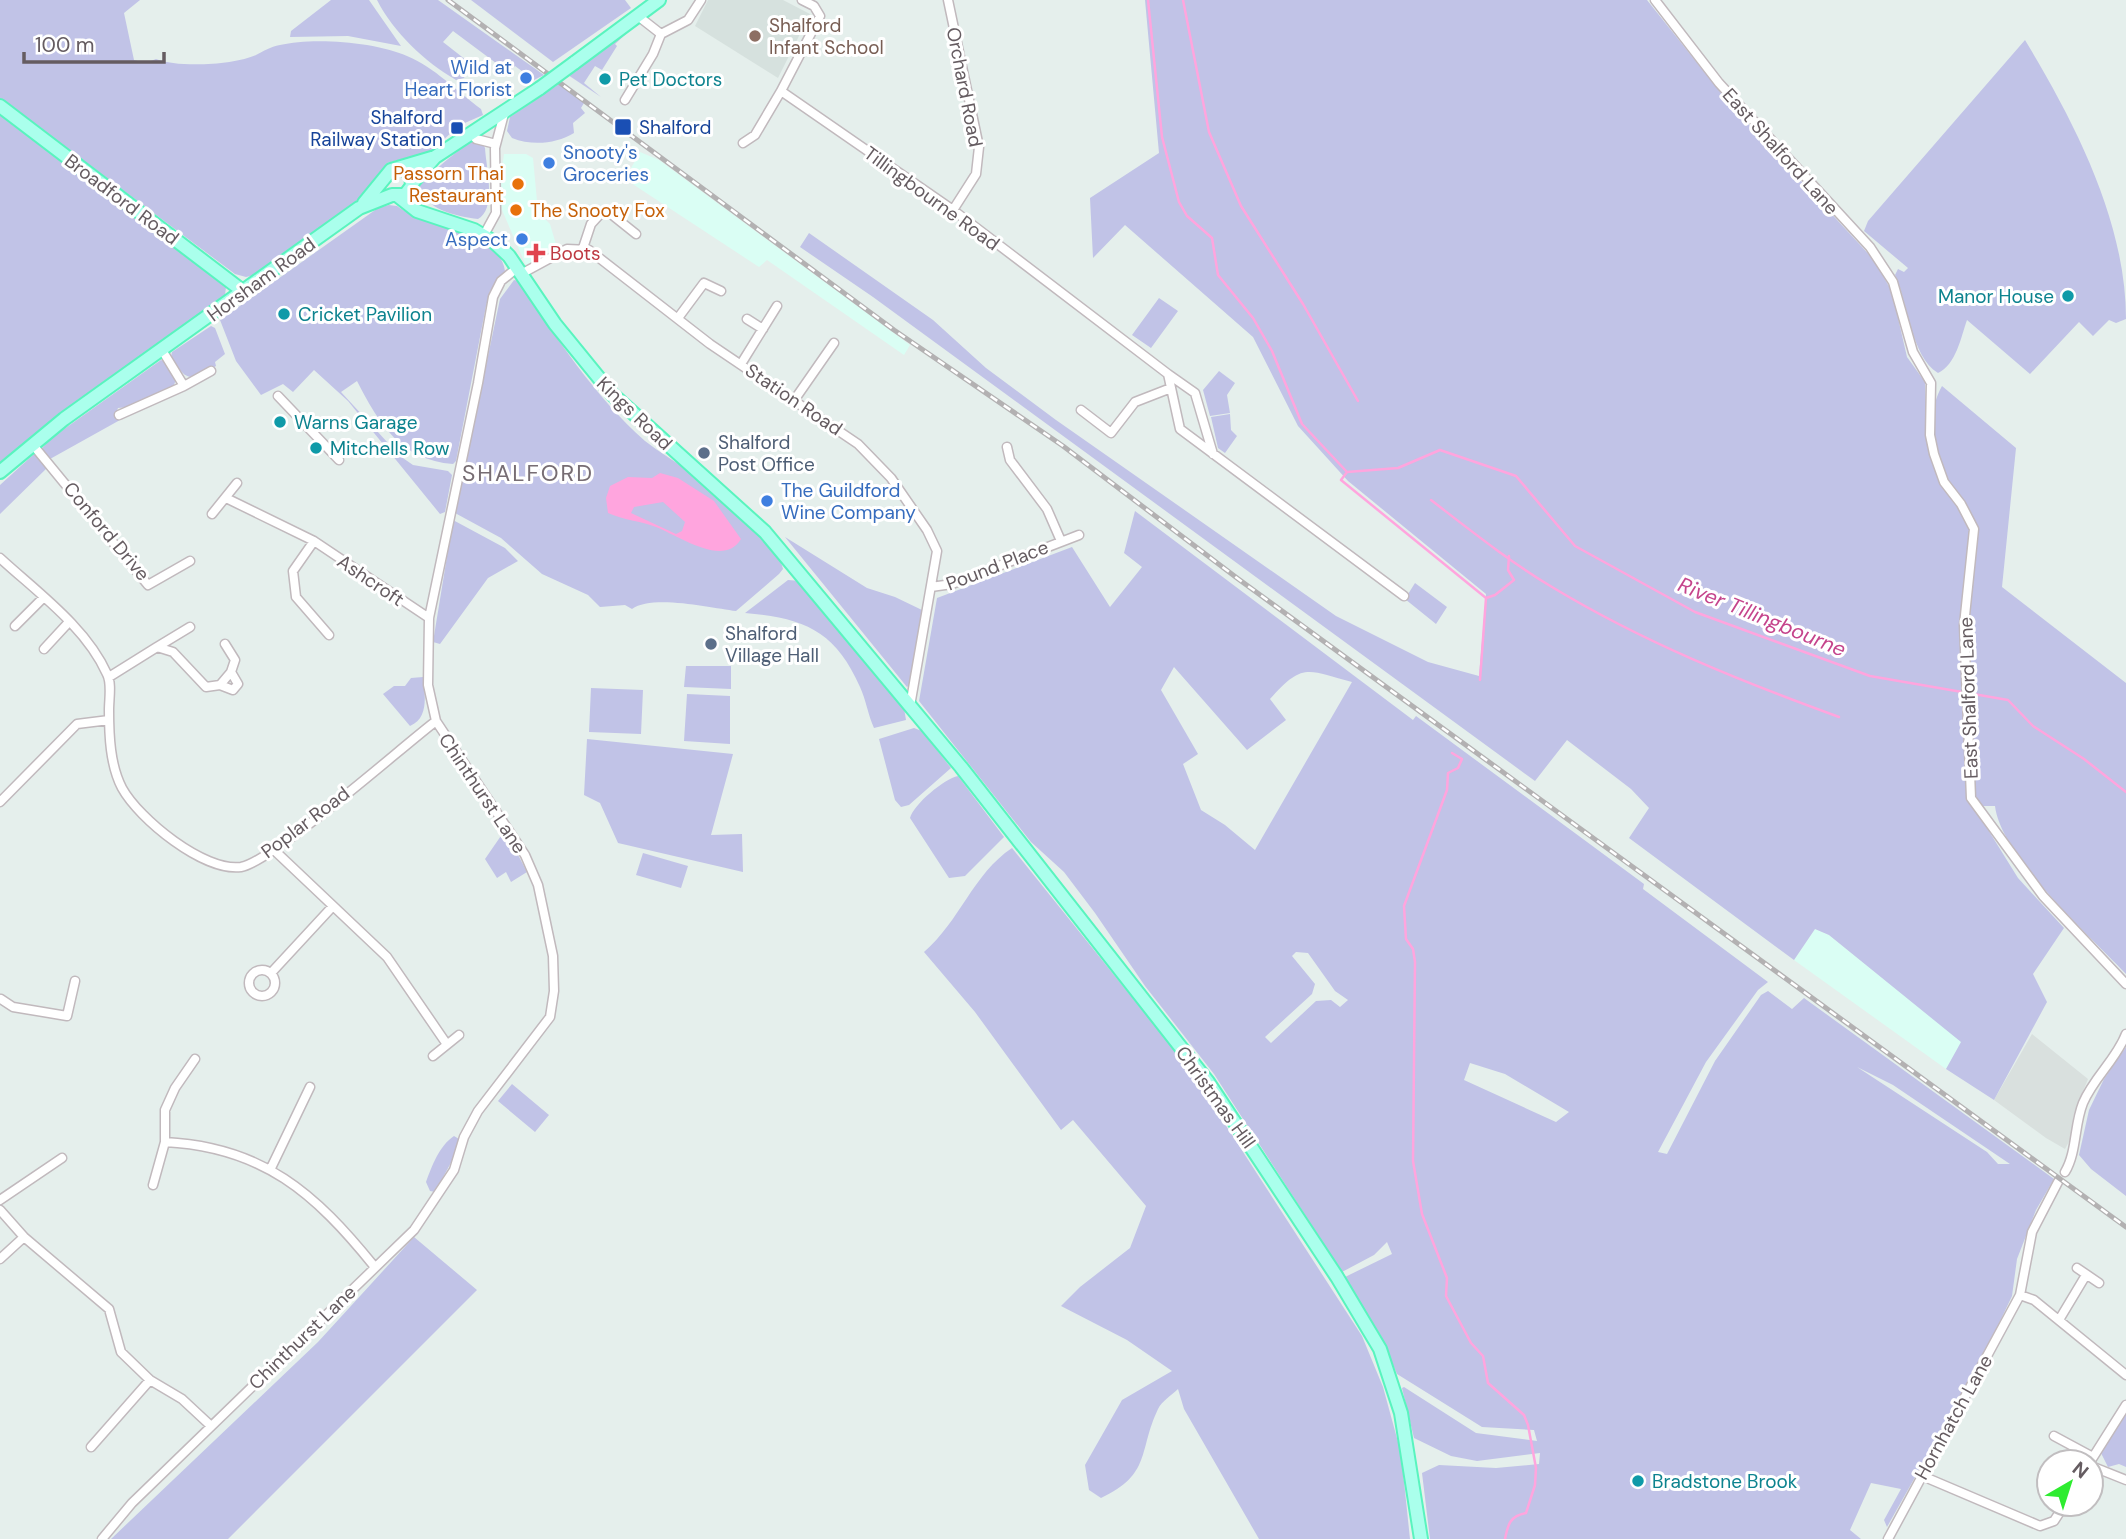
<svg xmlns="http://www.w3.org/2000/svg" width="2126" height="1539" font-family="'DM Sans',sans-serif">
	<rect width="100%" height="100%" fill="#e5efec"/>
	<path fill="#dafef4" d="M640,152L659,160L910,345L904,355L767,260L759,267L625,179Z
		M504,154H526L533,158L538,212L550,224L558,251L527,268L502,210L499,188Z
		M1815,929L1829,935L1962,1042L1946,1069L1794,960Z"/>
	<path fill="#d9e0de" d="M2032,1034L2088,1079L2074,1114L2071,1138L2065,1149L2046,1138L1994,1100Z"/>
	<path fill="#d6e1de" d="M708,0H783L810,14L778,78L695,26Z"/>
	<path fill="#c1c3e7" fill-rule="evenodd" d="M0,0H140L124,13L134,60L146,63L156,59C178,68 234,65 256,55C264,51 270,47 280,45C313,37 376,42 407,56C434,67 458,92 481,109L483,115L458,126L432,151L387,163L367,191L343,213L255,275L246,277L235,274L0,98Z
		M331,0H369L401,46L348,36L290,37L291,31Z
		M377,0H438L544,75L534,80L515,66L508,72L453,31L443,42L466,60L467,71L464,78L456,80C424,61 394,33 377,0Z
		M471,0H625L631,8L553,62Z
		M1145,0H1647L1729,103L1875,261L1892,292L1907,357L1925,382L1928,451L1942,485L1949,484C1935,455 1925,415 1942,386L2016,448L2002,587L2126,683V974C2090,936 2001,857 1995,806H1981L1976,797L1971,747L1966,739L1969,799L2018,878L2064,928L2033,974L2047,1002L1994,1100L1946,1069L1961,1042L1829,935L1815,929L1794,960L1629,838L1649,808L1631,789L1567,740L1535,781L873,297L800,247L809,233L933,320L986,368L1056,420L1336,616L1428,662L1479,676L1486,594L1348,481L1298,426L1253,337L1125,225L1093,258L1090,198L1159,153Z
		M637,24L615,44L617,46L602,70L595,66L584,83L601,97L568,75Z
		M2025,40C2075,123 2126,222 2126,319L2116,323L2109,320L2093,336L2079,322L2030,374L1967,320C1961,337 1956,365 1938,373C1911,357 1908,302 1895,275L1898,269L1904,272L1908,268L1864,231L1868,221Z
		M559,84L584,103L581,108L585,113L573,123L574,133C556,144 532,146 512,138L507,131L510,117Z
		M0,113L218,277L226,287L225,295L213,307L59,415L0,465Z
		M473,140L483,144L485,148C486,168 497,208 478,219C456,216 424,210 419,185C421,181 468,142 473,140Z
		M389,205L397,206C427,229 500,232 505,271L490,291L486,306L456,461L453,464C401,460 379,424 357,381L341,392L400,456L413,465L448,471L452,475L445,512L440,514L348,401L314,370L293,392L283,384L261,395L236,361L220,320L378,208Z
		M514,280L519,281C555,336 595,397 645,441C659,452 675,461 689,472C722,497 757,528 781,562L783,569L779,574L736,611C712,608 652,594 632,609L625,605L600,607L588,595L542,574L501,538L455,513L500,299Z
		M1159,298L1178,311L1151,348L1132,335Z
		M211,326L215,328L225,354L215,362L216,366C191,381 187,383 171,357L172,352Z
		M161,360L165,362L176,380L173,387L130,407L118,408L116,413L120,420L50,459L41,449L53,437Z
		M1219,371L1235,383L1227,395L1230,413L1210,416L1203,390Z
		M1230,414L1231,430L1237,436L1225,453L1218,448L1211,417Z
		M34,454L48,467L0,514V485Z
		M1135,511L1413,720L1416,716L1644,884L1643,889L1768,982L1758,990L1706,1062L1658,1152L1667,1154L1715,1061L1761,995L1768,991L1792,1009L1804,998L2054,1179L2036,1210L2017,1259L2012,1296L1986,1351L1887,1527L1884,1520L1901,1489L1871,1483L1850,1530L1861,1539H1430L1422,1473L1439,1465L1496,1468L1539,1464L1540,1453L1477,1461L1451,1456L1414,1438L1402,1388L1404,1387L1476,1433L1537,1441L1534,1430L1482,1427L1397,1374L1381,1336L1345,1277L1392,1254L1387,1242L1374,1255L1342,1272L1214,1074L1145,986L1095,913L1064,872L1031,842L919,701L937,598L1072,547L1110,607L1142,567L1124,553ZM1174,667L1247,750L1286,720L1270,699C1303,662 1307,670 1352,682L1255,850L1225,825L1201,810L1183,764L1198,754L1161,690ZM1296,952L1308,953L1335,991L1348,1000L1340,1007L1331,1000L1316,1001L1271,1043L1265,1037L1312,994L1315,984L1292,956ZM1470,1063L1505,1074L1569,1112L1556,1122L1464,1080ZM1857,1067L1893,1085L2010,1164H1998L1987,1152Z
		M453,520L505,548L518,561L488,578L440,644L433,642Z
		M785,537L867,588L895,597L922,610L924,619L912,683L907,687Z
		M788,580L800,581L904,708L906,720L874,728C868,715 866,700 860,687C835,630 803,618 745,613Z
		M1415,583L1447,607L1436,624L1405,599Z
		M686,666H731V689L684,687Z
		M423,677C425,695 429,718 410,726L383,694L394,686H405L411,678Z
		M591,688L643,690L641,734L589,732Z
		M687,694L730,696V744L684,741Z
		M914,728L922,731L951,768L909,805L901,807L895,800L879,739Z
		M587,739L733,754L711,835L742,834L743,872L618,843L600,803L584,795Z
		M958,776L1004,837L965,876L949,878L910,818C914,804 944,779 958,776Z
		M505,830L527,872L511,882L506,872L497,878L485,859Z
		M1012,848L1188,1067L1362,1336L1383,1387L1401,1453L1410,1539H1259L1184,1409L1178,1389C1172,1395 1162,1401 1158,1409C1138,1451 1152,1474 1101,1498L1089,1490L1085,1465L1122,1400L1172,1371L1127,1340L1061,1306L1080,1287L1130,1248L1146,1206L1073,1120L1061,1130L975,1012L924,952C960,921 973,874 1012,848Z
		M643,853L688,866L681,888L636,875Z
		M2126,1047V1196L2091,1169L2079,1155L2089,1110L2104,1079Z
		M512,1084L549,1115L535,1132L498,1101Z
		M454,1136L459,1139L460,1146L435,1192L430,1191L426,1182C432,1166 439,1146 454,1136Z
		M414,1237L477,1290L228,1539H111L318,1342Z
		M2126,1411V1467L2119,1464L2108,1467L2101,1453Z"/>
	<path fill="#ffa5de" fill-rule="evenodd" d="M660,473L678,478L714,501L741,539C724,568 679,536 656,527C641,521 623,520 608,513L606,498L610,486L628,477L652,478ZM663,502L685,522L682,531L676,534L631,513L634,507Z"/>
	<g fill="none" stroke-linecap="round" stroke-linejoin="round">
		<path stroke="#ffa5de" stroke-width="2.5" d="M1148,0L1162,137L1179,202L1187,216L1212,238L1218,275L1253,318L1272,351L1302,424L1347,472
			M1183,0L1209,132L1241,206L1303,304L1358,401
			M1347,472L1398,468L1440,450L1516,476L1575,546L1695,612L1870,676L2008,700L2033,726L2084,759L2126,792
			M1347,472L1341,480L1486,598L1480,680
			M1431,500C1470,530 1510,562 1552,587C1643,642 1740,681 1839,717
			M1486,598L1495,595L1514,580L1508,570L1509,556
			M1452,753L1462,759L1458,768L1448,773L1447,790L1404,906L1406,939L1413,949L1415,962L1413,1161L1422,1214L1447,1278L1446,1296L1471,1343L1483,1356L1488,1383L1524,1415L1528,1425L1536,1468L1535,1485L1526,1513C1510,1516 1508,1524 1505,1539"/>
		<g stroke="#c1b9bd" stroke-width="11">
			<path id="street" d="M802,0L814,6L820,16L781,91L953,210L1168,374
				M948,0L979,147L976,174L953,210
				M1655,0L1719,83L1870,247L1893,282L1913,352L1931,383L1930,435L1934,454L1944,482L1961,504L1974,529L1964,625L1971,798L2043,896L2126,984
				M638,16L661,34
				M625,100L653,54L661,34L688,20L701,0
				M471,134L476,139L496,144
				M743,143L755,135L781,91
				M484,235L496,213L495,148L505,110
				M583,248L591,224L602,212L611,214L636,234
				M521,274L567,249L589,250L710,344L858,444L891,478L927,530L937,551L910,706
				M678,318L704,283L721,291
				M747,319L763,329
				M741,364L777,306
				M184,386L211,371
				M278,396L339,460
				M795,399L834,343
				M1081,410L1111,433L1135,402L1171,388
				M119,415L184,386L162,350
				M33,445L148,585L190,561
				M1007,447L1010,460L1047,509L1061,541
				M1213,454L1195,393L1168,374L1180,429L1404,596
				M226,498L314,541L429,618
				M212,514L237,483
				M314,541L293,571L296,597L329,635
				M0,558C37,592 86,627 107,674C112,683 109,699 109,710C109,735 110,765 122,788C139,819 204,872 241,867C272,862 403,746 436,721
				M931,587L952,584L1079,535
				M15,626L43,598
				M225,644L235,660L231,672
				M157,647L190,627
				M44,649L68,623
				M109,677L157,647L173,652L206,687L220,685L231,672L238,684L233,690L220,685
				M0,802L77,724L109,720
				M274,850L387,957L446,1043
				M249 983a13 13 0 1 1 26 0a13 13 0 1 1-26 0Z
				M271,973L333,906
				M1,999L13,1007L67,1016L75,981
				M433,1056L459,1035
				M165,1142C263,1147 315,1193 374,1266
				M271,1168L310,1087
				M2065,1172C2077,1152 2074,1125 2083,1103C2094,1077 2116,1060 2126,1034
				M153,1185L165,1142V1110L175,1088L195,1059
				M0,1200L62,1158
				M0,1210L24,1237L109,1309L121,1352L150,1380L182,1399L211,1426
				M0,1259L24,1237
				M2077,1268L2099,1283
				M2020,1295L2034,1300L2126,1375
				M2059,1320L2086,1275
				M2054,1436L2093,1457
				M91,1447L150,1380
				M2090,1462L2126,1405
				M2091,1466L2126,1480
				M1920,1475L2040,1526L2054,1521L2065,1504
				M102,1539L132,1503L414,1230L454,1170L464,1137L478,1111L550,1017L554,991L553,956L538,885L525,855L436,721L428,685L429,618L478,383L493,297L501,281L517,268
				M1888,1539L2020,1295L2032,1232L2058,1182"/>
		</g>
		<g stroke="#59f4be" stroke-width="16">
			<path id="primary" d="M574,63L659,0
				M0,106L244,292
				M413,182L435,157
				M393,195H405L412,186L411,174L401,168
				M398,196L417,211L474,230L494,242L509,256L555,324L612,394L765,532L961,767L1208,1082L1337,1277L1380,1349L1401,1413L1421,1539
				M364,203L391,170L435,157L540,88
				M0,472L64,419L359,208L392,195"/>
		</g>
		<use href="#street" stroke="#fff" stroke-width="8"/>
		<use href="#primary" stroke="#aaffec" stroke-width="12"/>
		<g stroke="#b3b1b2" stroke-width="5">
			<path id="rail" d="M448,0L894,330L1063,446L1237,578L2126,1227"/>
		</g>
		<use href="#rail" stroke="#fff" stroke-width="2.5" stroke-dasharray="8" stroke-linecap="butt"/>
		<g stroke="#59f4be" stroke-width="16" stroke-linecap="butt">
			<path id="primary-bridge" d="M540,88L574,63"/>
		</g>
		<use href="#primary-bridge" stroke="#aaffec" stroke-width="12"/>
	</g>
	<circle fill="#8d6e63" stroke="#fff" stroke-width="2.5" cx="755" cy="36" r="7"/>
	<g fill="#3f7fe0" stroke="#fff" stroke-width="2.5">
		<circle cx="526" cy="78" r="7"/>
		<circle cx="549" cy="163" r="7"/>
		<circle cx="522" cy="239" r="7"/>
		<circle cx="767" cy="501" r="7"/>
	</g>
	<g fill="#0f9aa8" stroke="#fff" stroke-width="2.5">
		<circle cx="605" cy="79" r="7"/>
		<circle cx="2068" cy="296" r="7"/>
		<circle cx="284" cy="314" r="7"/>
		<circle cx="280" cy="422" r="7"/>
		<circle cx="316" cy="448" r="7"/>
		<circle cx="1638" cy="1481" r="7"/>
	</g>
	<g fill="#1a4fb4" stroke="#fff" stroke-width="2.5">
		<rect x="614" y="118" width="18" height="18" rx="3.5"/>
		<rect x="450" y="121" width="14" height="14" rx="3.5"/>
	</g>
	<g fill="#e8710a" stroke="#fff" stroke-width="2.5">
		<circle cx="518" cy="184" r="7"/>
		<circle cx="516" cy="210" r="7"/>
	</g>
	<path fill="#e0444e" stroke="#fff" stroke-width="2.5" d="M532.5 242.5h7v7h7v7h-7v7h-7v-7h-7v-7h7z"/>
	<g fill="#5c6f8a" stroke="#fff" stroke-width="2.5">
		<circle cx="704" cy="453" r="7"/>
		<circle cx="711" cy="644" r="7"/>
	</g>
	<g text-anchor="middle" stroke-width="6" stroke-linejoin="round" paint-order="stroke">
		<g font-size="19" fill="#785e54" stroke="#fff" text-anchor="start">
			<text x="769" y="32">Shalford<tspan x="769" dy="22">Infant School</tspan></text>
		</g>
		<g font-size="19" fill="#366cbe" stroke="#fff" text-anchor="end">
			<text x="512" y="74">Wild at<tspan x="512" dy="22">Heart Florist</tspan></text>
			<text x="563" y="159" text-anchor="start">Snooty's<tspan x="563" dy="22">Groceries</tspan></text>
			<text x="508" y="246">Aspect</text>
			<text x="781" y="497" text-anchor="start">The Guildford<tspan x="781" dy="22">Wine Company</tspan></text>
		</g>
		<g font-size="19" fill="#0d838f" stroke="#fff" text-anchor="start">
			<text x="619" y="86">Pet Doctors</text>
			<text x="2054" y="303" text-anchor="end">Manor House</text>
			<text x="298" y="321">Cricket Pavilion</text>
			<text x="294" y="429">Warns Garage</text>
			<text x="330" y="455">Mitchells Row</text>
			<text x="1652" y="1488">Bradstone Brook</text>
		</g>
		<g font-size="19" fill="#655c61" stroke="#fff">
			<text transform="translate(965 87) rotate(79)" y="7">Orchard Road</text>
			<text transform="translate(1781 151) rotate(48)" y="7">East Shalford Lane</text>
			<text transform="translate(932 198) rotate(36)" y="7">Tillingbourne Road</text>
			<text transform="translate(122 199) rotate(37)" y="7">Broadford Road</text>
			<text transform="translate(261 279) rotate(-36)" y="7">Horsham Road</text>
			<text transform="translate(794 399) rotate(34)" y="7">Station Road</text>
			<text transform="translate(635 413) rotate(44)" y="7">Kings Road</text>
			<text transform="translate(107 531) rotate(50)" y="7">Conford Drive</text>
			<text transform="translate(997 565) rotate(-21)" y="7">Pound Place</text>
			<text transform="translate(371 580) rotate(34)" y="7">Ashcroft</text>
			<text transform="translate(1968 698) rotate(-92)" y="7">East Shalford Lane</text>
			<text transform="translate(483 793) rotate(56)" y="7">Chinthurst Lane</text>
			<text transform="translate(305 822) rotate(-37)" y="7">Poplar Road</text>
			<text transform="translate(1216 1097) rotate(54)" y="7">Christmas Hill</text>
			<text transform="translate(302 1337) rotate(-44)" y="7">Chinthurst Lane</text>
			<text transform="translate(1953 1417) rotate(-61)" y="7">Hornhatch Lane</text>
		</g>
		<g font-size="19" fill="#164399" stroke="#fff" text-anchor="end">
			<text x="443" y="124">Shalford<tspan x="443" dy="22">Railway Station</tspan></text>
			<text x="639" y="134" text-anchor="start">Shalford</text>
		</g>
		<g font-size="19" fill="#c56008" stroke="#fff" text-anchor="end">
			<text x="504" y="180">Passorn Thai<tspan x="504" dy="22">Restaurant</tspan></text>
			<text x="530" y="217" text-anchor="start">The Snooty Fox</text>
		</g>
		<g font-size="19" fill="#be3a42" stroke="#fff" text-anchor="start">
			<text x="550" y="260">Boots</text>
		</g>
		<g font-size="19" fill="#4e5e75" stroke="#fff" text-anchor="start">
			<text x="718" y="449">Shalford<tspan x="718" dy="22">Post Office</tspan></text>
			<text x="725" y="640">Shalford<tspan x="725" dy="22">Village Hall</tspan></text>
		</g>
		<g font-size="21" font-style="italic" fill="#c5448c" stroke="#fff">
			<text transform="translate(1762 617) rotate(22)" y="7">River Tillingbourne</text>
		</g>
		<g font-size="23" letter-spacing="2" fill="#776d73" stroke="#fff">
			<text x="528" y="481">SHALFORD</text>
		</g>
	</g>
	<g transform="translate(2070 1483) rotate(39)"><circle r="33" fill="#ffffff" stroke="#c1bec0" stroke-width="2"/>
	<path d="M0-5L12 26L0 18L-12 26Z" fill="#2eec30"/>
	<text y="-10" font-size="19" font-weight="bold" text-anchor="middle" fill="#655c61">N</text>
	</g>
	<path d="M24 52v10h140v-10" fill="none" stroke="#655c61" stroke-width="3.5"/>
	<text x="35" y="52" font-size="21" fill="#655c61" stroke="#ffffff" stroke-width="5" paint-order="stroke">100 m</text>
</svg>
